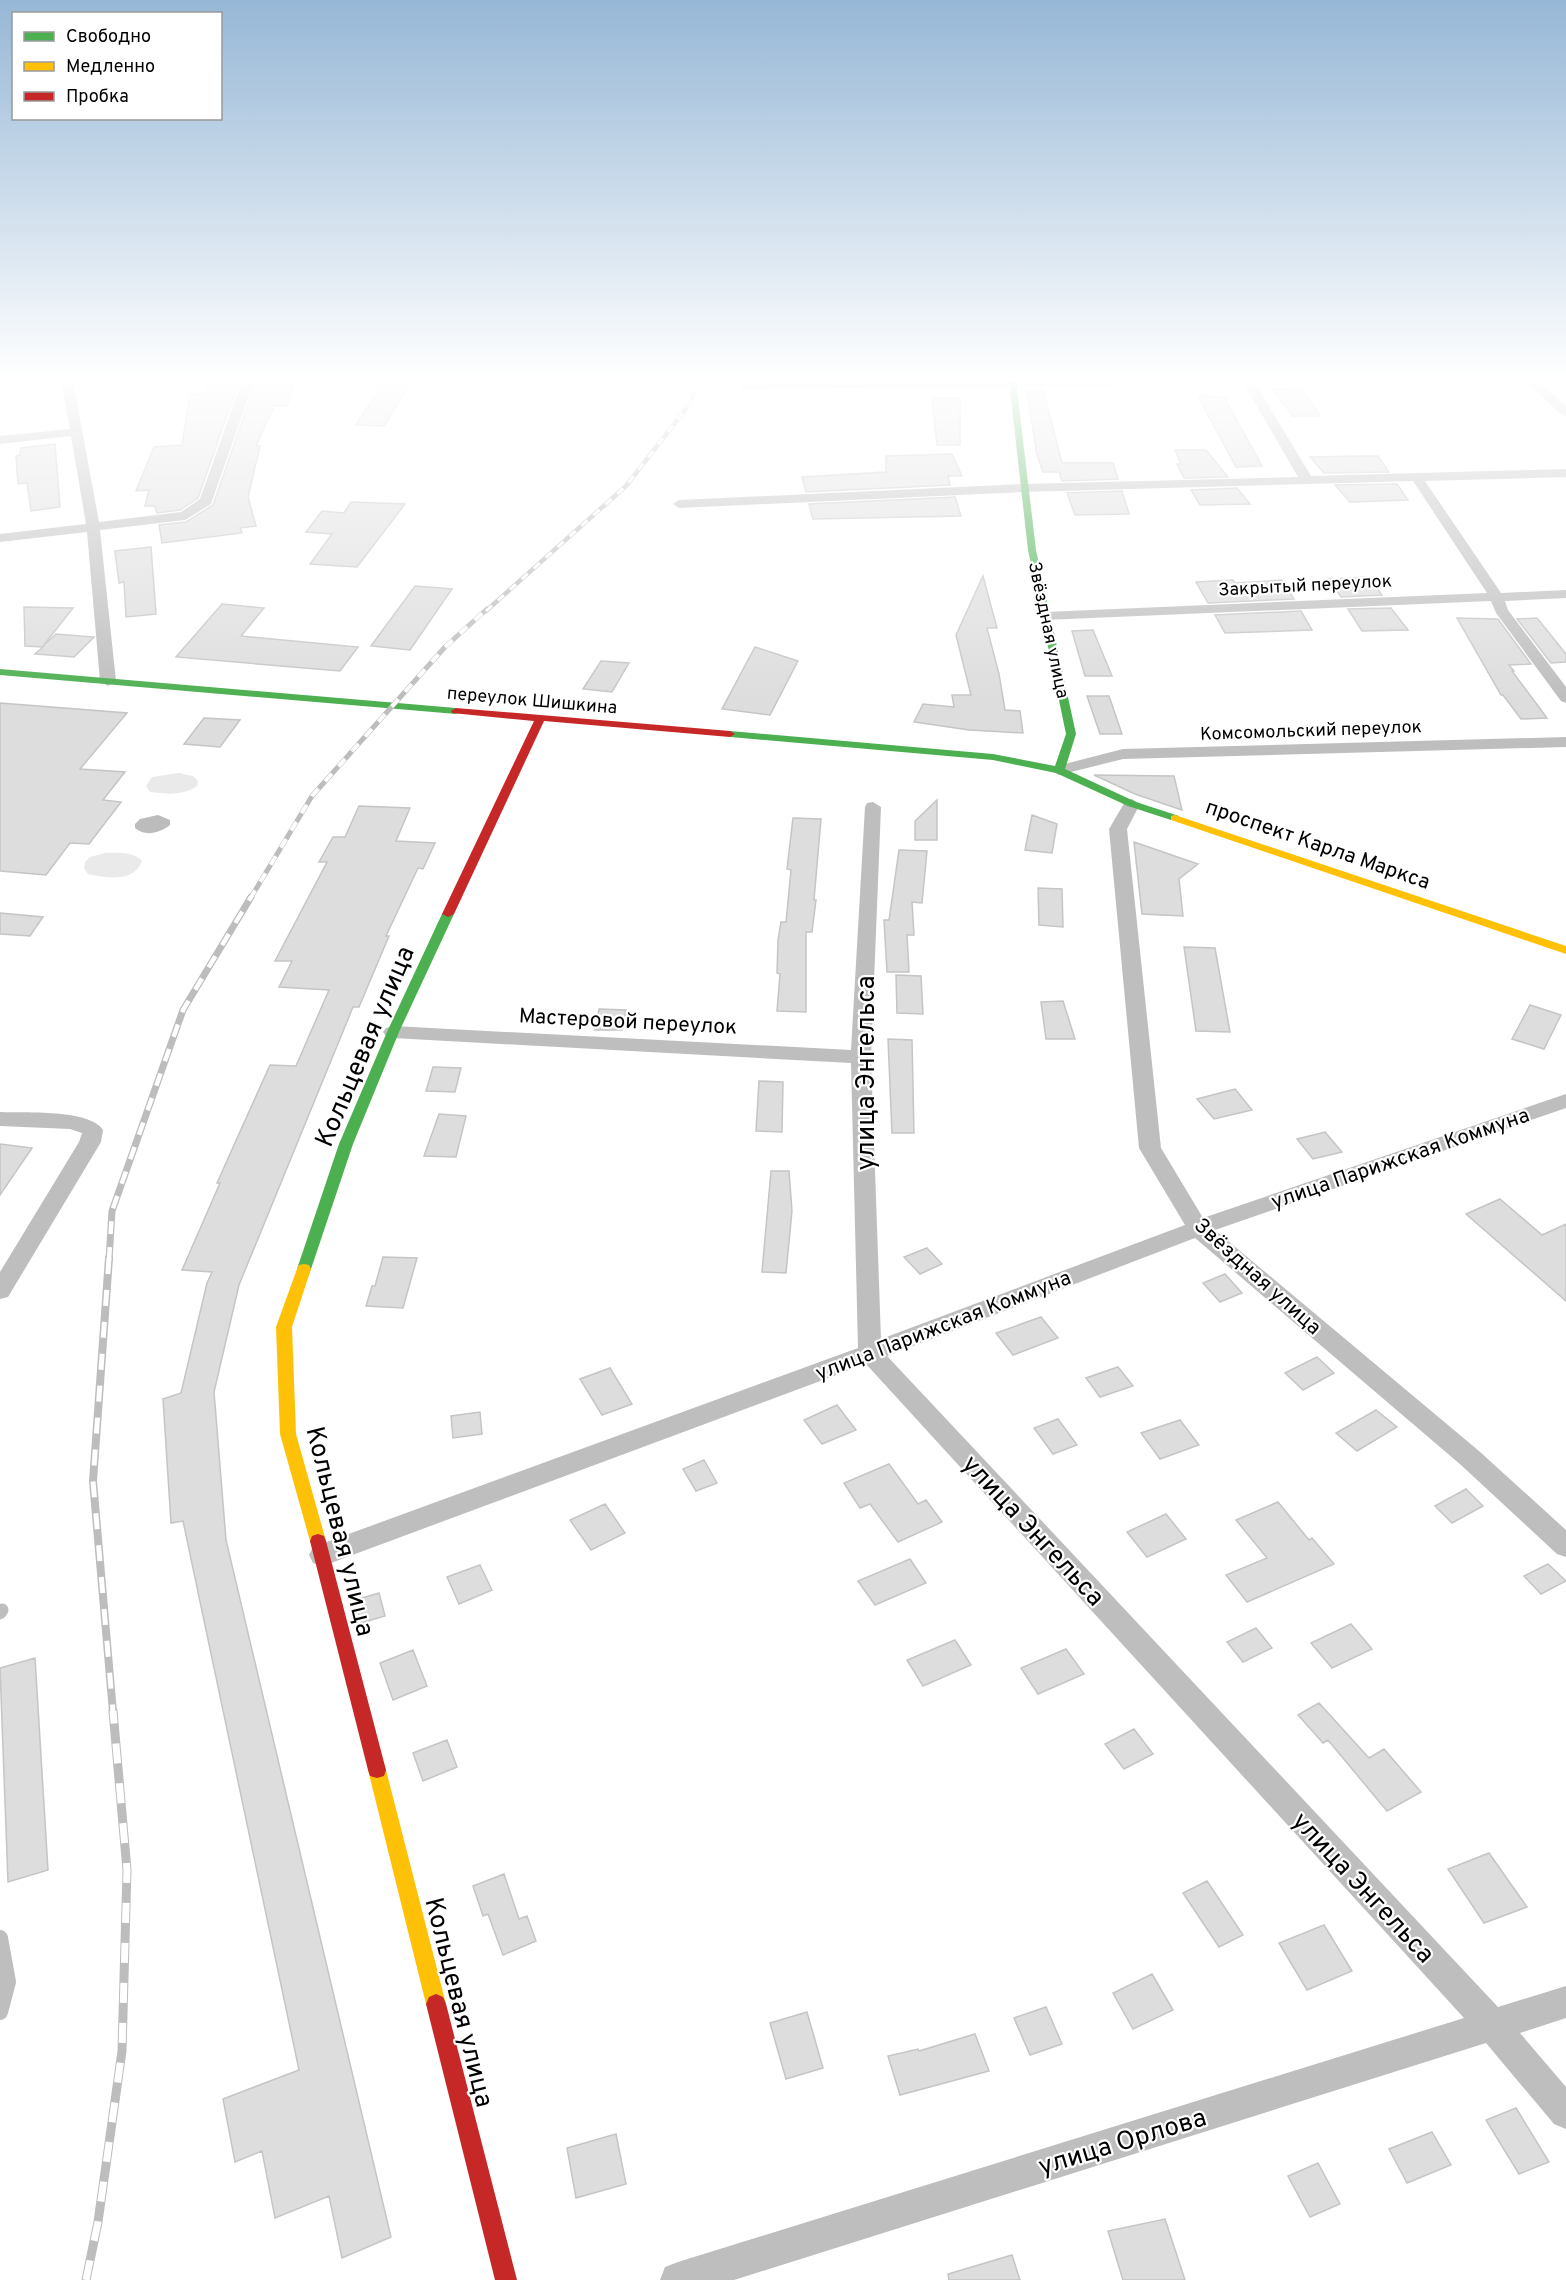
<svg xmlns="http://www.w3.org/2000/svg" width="1566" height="2280" font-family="Overpass,sans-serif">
	<rect width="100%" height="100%" fill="#fff"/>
	<path fill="#eaeaea" d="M179,773L193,776L198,781L197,786C182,796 167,794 150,792L146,786L152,777Z
		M105,853C118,853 133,851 142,861C134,883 106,878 88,874L84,868L85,862L90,857Z"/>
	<path fill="#bcbcbc" d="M158,815L170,820V825C160,833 145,837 135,828V824L140,819Z"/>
	<path fill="#ddd" stroke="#c5c5c5" stroke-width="1.5" d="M239,381L198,498L180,510L157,513L155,506H145L149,490L136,491L154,447L182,445L190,394H204L209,382Z
		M256,381H295L287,406H274L256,446H260L248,497L256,526L240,528L242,533L162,543L159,525L186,522L213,505Z
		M384,381H411L384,426L356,425Z
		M1302,388L1320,416H1293L1272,389Z
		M1043,389L1062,463H1113L1118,479L1062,481L1059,472H1043L1037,455L1027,392Z
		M1198,396L1224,397L1262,466L1236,467Z
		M932,398H960V445H937Z
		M55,444L60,507L31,511L27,483L18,484L16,456L20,455L21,448Z
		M1175,450H1206L1228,477L1184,478L1177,464H1181Z
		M952,454L962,476H948L950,485L806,492L802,477L886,472V456Z
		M1362,456H1378L1389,472L1324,473L1310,457Z
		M1397,484L1408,500L1350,502L1335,485Z
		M1237,488L1250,504L1200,505L1191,490Z
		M1122,491L1129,514L1075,515L1067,493Z
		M955,497L961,516L813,519L809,504Z
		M351,502L405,504L357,567L310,564L332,534L306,532L322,511L344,513Z
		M151,547L156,614L126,617L124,582L119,583L115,551Z
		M983,576L997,628H987L999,674L1005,710L1020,711L1023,733L969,730L914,722L923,704L954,707L952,695H971L956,635Z
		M1369,577L1382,595L1341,597L1329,579Z
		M1233,580L1235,583L1282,580L1294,599L1208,603L1196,582Z
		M415,586L452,589L410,650L371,646Z
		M222,604L264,608L241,636L358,647L340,671L176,657Z
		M24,607L73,608L43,646L56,634L94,637L74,657L35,654L43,647L25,646Z
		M1391,608L1408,630L1362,631L1348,609Z
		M1301,611L1312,630L1225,633L1215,615Z
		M1457,618L1498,619L1531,664L1509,665L1514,671H1512L1547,718L1521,719L1503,695H1501Z
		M1537,618L1566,654V662L1551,663L1517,619Z
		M1093,630L1112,676H1085L1072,631Z
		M755,647L798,661L770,715L722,709Z
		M601,661L629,663L612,692L583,689Z
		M1087,696H1109L1122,734H1100Z
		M0,703L127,713L80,769L125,772L103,800L121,802L89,844L70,843L46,875L0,871Z
		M204,718L240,720L220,747L184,744Z
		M1094,775L1174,776L1182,810L1135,794Z
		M937,800V840H915V821Z
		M359,806L410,808L396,841L435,843L423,869L418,868L386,936H389L359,1007H353L239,1285L214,1392L226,1540L391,2237L342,2258L329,2196L275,2218L262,2151L235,2162L223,2099L299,2070L183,1521L171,1523L163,1399L181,1393L207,1283L212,1272L182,1270L220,1183H217L270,1065L296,1066L329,990L279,987L292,961H275L327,862H319L333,837H345Z
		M1032,815L1057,824L1052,853L1025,850Z
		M793,818L821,819L814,900H816L812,932H806V1012L777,1011L780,974L777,973L778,940L781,922H786L791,870L787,869Z
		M1134,842L1198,864L1179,879L1183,916L1142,914Z
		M899,850L927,851L922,903L912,902L914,935H907L909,972H887L884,920H889Z
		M1038,888L1062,889L1063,927L1039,925Z
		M0,913L43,917L30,936L0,934Z
		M1184,947L1215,948L1230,1032L1196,1031Z
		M896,975L921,976L923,1014L897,1013Z
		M1063,1001L1075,1039H1046L1041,1002Z
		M1530,1005L1561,1015L1544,1049L1512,1039Z
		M599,1009L626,1010L622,1030H595Z
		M888,1039L912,1040L914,1133H892Z
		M433,1067L461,1068L455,1092L426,1091Z
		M759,1081L783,1082L782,1132L756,1131Z
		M1235,1089L1252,1110L1214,1119L1197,1099Z
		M439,1114L466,1116L456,1157L424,1156Z
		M1325,1132L1342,1152L1313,1159L1297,1139Z
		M0,1144L32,1148L0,1195Z
		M771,1171H789L792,1211L786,1273L762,1272Z
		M1500,1199L1542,1235L1566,1224V1301L1466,1214Z
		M927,1248L942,1264L920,1274L904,1257Z
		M383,1257L417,1258L403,1308L366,1306L372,1286H375Z
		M1225,1274L1242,1293L1220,1302L1203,1283Z
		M1041,1317L1058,1338L1013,1355L996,1333Z
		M1317,1357L1334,1373L1303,1390L1285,1373Z
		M1118,1367L1133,1386L1100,1397L1086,1378Z
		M610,1368L632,1404L602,1415L580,1379Z
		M837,1405L856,1430L822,1444L804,1420Z
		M1376,1410L1397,1427L1357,1451L1336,1433Z
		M480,1412L482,1434L453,1438L451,1416Z
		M1058,1419L1077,1445L1053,1454L1034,1428Z
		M1180,1420L1199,1445L1160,1459L1141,1433Z
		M704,1460L717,1483L696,1491L683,1469Z
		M889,1464L918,1504L926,1500L942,1522L898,1542L870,1504L860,1508L844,1483Z
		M1466,1489L1483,1506L1452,1523L1435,1506Z
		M1278,1502L1309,1540L1312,1538L1334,1564L1247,1602L1226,1575L1267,1558L1236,1520Z
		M605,1504L625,1533L591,1550L570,1520Z
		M1166,1514L1186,1539L1147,1557L1127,1532Z
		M910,1559L926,1583L875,1605L858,1581Z
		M1548,1564L1566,1581L1541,1594L1524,1576Z
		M480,1565L492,1590L459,1604L447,1577Z
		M379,1593L385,1616L361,1623L355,1600Z
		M1351,1624L1372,1649L1332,1668L1311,1643Z
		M1256,1628L1272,1648L1243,1662L1227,1642Z
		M955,1640L971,1665L923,1686L907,1660Z
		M1066,1649L1084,1674L1038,1694L1021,1668Z
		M413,1650L427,1686L393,1700L380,1663Z
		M35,1658L48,1870L8,1882L0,1668Z
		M1319,1703L1369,1758L1384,1749L1421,1792L1387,1811L1328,1740L1323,1743L1298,1715Z
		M1134,1729L1153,1754L1124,1769L1105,1744Z
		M447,1740L457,1767L423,1781L413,1753Z
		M1489,1853L1527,1907L1484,1923L1448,1869Z
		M504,1874L519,1919L527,1916L536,1941L503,1955L488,1914L483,1916L473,1886Z
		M1207,1881L1243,1935L1219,1947L1183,1893Z
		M1324,1925L1352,1971L1307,1990L1279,1943Z
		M1152,1974L1173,2010L1133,2029L1113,1993Z
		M1046,2007L1062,2044L1030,2055L1014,2018Z
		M807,2012L823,2068L786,2079L770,2023Z
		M975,2034L989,2071L900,2095L888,2056L918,2049L919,2051Z
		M1516,2108L1549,2162L1519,2174L1486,2120Z
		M1432,2132L1451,2165L1407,2183L1389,2149Z
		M616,2134L626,2184L576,2198L567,2148Z
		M1318,2163L1340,2204L1310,2217L1288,2176Z
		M1165,2219L1185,2280H1123L1108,2231Z
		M1012,2255L1020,2280H949L948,2274Z"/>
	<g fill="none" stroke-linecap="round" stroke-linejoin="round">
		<path stroke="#bebebe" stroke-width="13" d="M0,1613L2,1610"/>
		<path stroke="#bebebe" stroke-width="16" d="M0,1938L8,1982L0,2012"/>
		<path fill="#bebebe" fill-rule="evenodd" d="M61,381H73L99,522L181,512L200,499L242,381H254L211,504L185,520L100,530L116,681L108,686L100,681L87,532L0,542V534L86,524L71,436L0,444V436L70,429Z
			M928,381H1257L1255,383L1311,476L1566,469V477L1425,481L1501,593L1566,590V598L1505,601L1508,610L1566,687V703L1561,701L1496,613L1491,601L1045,620L1038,616L1045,612L1487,593L1413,481L1024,492L679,508L673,504L679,500L1024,484L1298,477L1244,384L745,389L739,386L745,383Z
			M1525,381H1538L1566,406V416L1562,415Z
			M1566,737V747L1123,759L1059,775L1051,770L1053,767L1123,749Z
			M1132,799L1140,804L1127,829L1161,1148L1203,1218L1566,1094V1108L1215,1230L1479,1451L1566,1530V1557L1557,1554L1461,1465L1195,1238L887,1356L1498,2007L1566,1986V2018L1520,2033L1566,2087V2129L1554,2124L1486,2043L734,2280H660L665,2267L678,2262L1464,2018L866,1364L331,1563L322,1566L313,1563L309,1555L313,1547L858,1348L851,1063L393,1038L386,1036L383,1032L386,1028L393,1026L851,1050L865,807L867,803L873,802L881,807L871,1057L881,1339L1185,1225L1139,1148L1109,829L1126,800Z
			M0,1112C24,1113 90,1109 103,1130L101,1142L8,1297L0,1299V1272L79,1142L82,1133L70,1129L0,1126Z"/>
		<path fill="#4caf50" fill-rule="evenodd" d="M1009,381H1016L1036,550L1076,734L1065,769L1136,802L1179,816V820H1171L1128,806L1056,773L993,760L730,737L725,734L730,731L993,754L1055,766L1066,734L1028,550Z
			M0,669L456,708L461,711L456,714L0,675Z
			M448,911L454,914L399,1032L353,1144L311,1269L309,1273H299L297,1269L339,1144L387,1032L442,914Z"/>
		<path fill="#ffc107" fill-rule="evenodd" d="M1175,815L1566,946V954L1171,820V816Z
			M304,1264L309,1265L311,1269L292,1327L296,1434L326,1541L324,1546L318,1548L312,1546L310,1541L280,1434L276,1327L297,1269L299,1265Z
			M377,1762L384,1764L386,1770L446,2004L443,2011L436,2014L429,2011L426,2004L368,1770L370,1764Z"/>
		<path fill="#c62828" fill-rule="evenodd" d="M456,708L730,731L735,734L730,737L544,721L454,914L448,917L442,914L534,721L452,713L451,711Z
			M318,1534L324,1536L326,1541L386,1770L384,1776L377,1778L370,1776L368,1770L310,1541L312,1536Z
			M436,1994L443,1997L446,2004L517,2280H495L426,2004L429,1997Z"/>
		<g stroke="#bdbdbd" stroke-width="4.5">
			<path id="rail-far4" d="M486,611L626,486L692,401L696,381"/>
		</g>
		<g stroke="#bdbdbd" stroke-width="5">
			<path id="rail-far3" d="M250,899L312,796L445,647L487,609"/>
		</g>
		<g stroke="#bdbdbd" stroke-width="7">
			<path id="rail-far2" d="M109,1260L112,1211L183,1010L251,897"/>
		</g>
		<g stroke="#bdbdbd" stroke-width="8">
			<path id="rail-far1" d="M109,1258L93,1481L113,1712"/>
		</g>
		<g stroke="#bdbdbd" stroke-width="9">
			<path id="rail" d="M86,2280L98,2222L122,2051L127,1870L113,1711"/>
		</g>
		<use href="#rail-far4" stroke="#fff" stroke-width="3" stroke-dasharray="8" stroke-linecap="butt"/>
		<use href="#rail-far3" stroke="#fff" stroke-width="4" stroke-dasharray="10" stroke-linecap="butt"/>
		<use href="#rail-far2" stroke="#fff" stroke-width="4.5" stroke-dasharray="13" stroke-linecap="butt"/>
		<use href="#rail-far1" stroke="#fff" stroke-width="5" stroke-dasharray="16" stroke-linecap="butt"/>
		<use href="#rail" stroke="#fff" stroke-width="7" stroke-dasharray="20" stroke-linecap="butt"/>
	</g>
	<linearGradient id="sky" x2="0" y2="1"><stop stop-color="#96b7d6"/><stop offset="0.54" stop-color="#fff"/><stop offset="1" stop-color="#fff" stop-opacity="0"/></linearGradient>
	<rect width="1566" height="700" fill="url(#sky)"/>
	<g text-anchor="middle" stroke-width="4.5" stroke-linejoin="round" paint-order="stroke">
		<g font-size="18" fill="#000" stroke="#fff">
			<text transform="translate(1305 585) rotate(-3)" y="6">Закрытый переулок</text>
			<text transform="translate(1049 630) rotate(78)" y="6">Звёздная улица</text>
			<text transform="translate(532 700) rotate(5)" y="6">переулок Шишкина</text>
			<text transform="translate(1311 730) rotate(-2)" y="6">Комсомольский переулок</text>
		</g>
		<g font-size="21" fill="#000" stroke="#fff">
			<text transform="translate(1318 844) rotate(19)" y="7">проспект Карла Маркса</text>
			<text transform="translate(628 1021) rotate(3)" y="7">Мастеровой переулок</text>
			<text transform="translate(1400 1158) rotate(-19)" y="7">улица Парижская Коммуна</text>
			<text transform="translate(1258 1276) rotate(42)" y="7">Звёздная улица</text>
			<text transform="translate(943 1325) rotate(-21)" y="7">улица Парижская Коммуна</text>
		</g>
		<g font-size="26" fill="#000" stroke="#fff">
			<text transform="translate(364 1046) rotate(-67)" y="9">Кольцевая улица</text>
			<text transform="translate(865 1073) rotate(-90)" y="9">улица Энгельса</text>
			<text transform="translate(1034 1530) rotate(47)" y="9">улица Энгельса</text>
			<text transform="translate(341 1531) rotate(76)" y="9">Кольцевая улица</text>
			<text transform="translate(1364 1887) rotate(47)" y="9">улица Энгельса</text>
			<text transform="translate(460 2002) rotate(76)" y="9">Кольцевая улица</text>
			<text transform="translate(1122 2141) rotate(-17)" y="9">улица Орлова</text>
		</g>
	</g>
	<rect x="12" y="12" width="210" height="108" fill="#ffffff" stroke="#999999" stroke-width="1.5"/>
	<rect x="24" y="32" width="30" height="9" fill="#4caf50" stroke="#999999" stroke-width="1.5"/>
	<text x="66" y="42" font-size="18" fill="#000000">Свободно</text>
	<rect x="24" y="62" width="30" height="9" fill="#ffc107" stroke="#999999" stroke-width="1.5"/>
	<text x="66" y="72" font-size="18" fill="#000000">Медленно</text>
	<rect x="24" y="92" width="30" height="9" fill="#c62828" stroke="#999999" stroke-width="1.5"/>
	<text x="66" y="102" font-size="18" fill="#000000">Пробка</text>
</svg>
